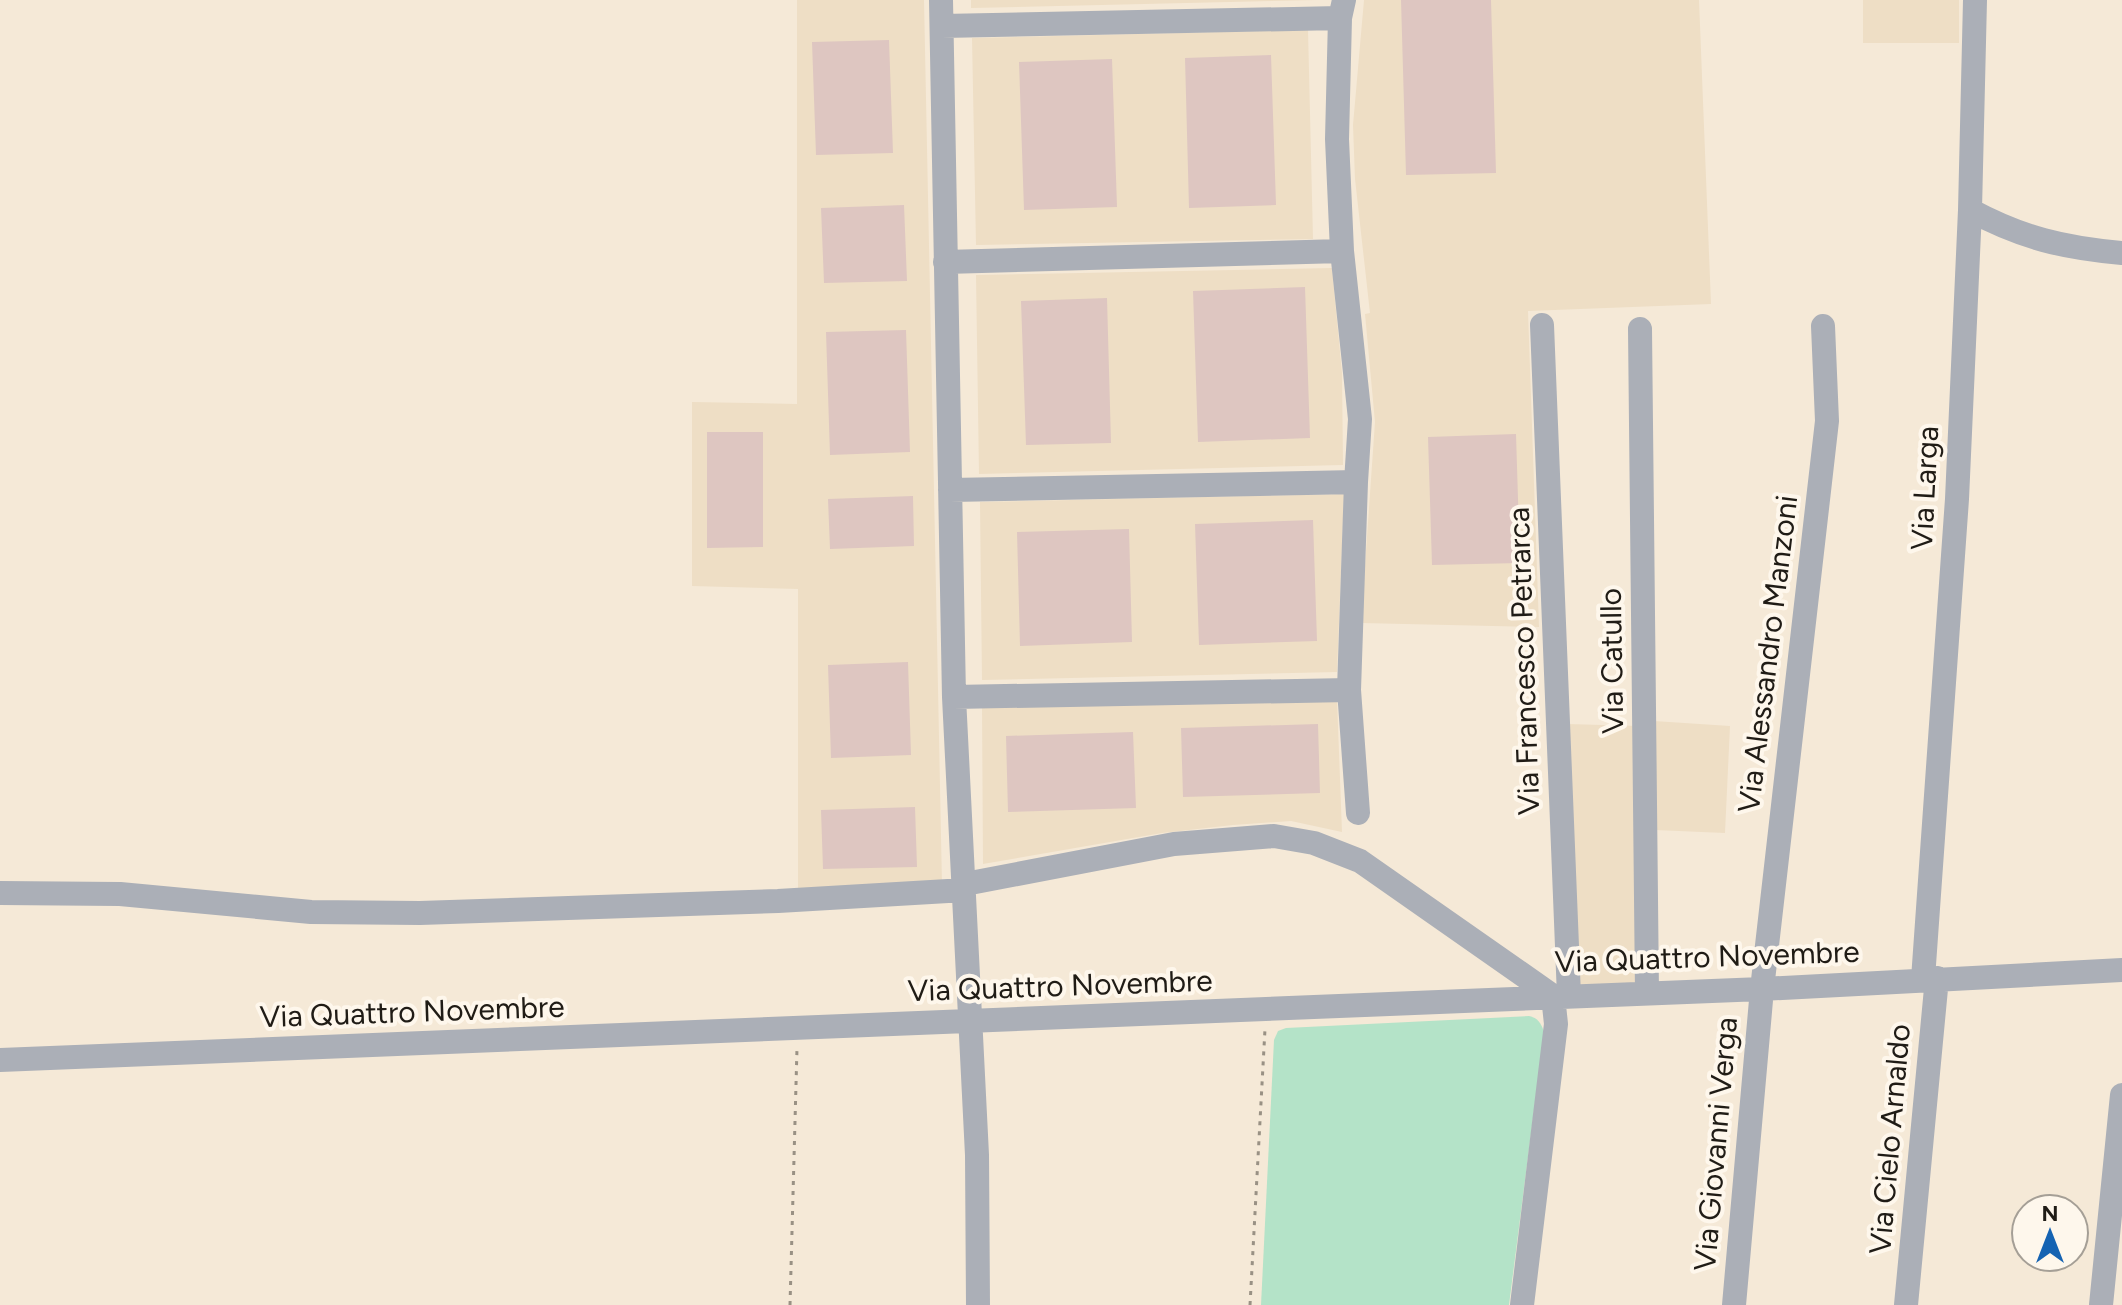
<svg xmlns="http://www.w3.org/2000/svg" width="2122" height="1305" font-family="Figtree,sans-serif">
	<rect width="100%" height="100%" fill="#f5e9d7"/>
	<path fill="#eedec5" d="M797,0H924L942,885L798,894V589L692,586V402L797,404Z
		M971,0H1317L971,8Z
		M1364,0H1699L1711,304L1528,311L1539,627L1361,623L1375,422L1365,314L1370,313L1355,179L1353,125Z
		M1863,0H1959V43H1863Z
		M1308,30L1313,239L976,245L972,38Z
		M1332,268L1342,373L1343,465L979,474L976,275Z
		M1344,494L1337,672L982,680L980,502Z
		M1337,699L1342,832L1291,821L1233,825L1162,833L983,864L982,706Z
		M1654,721L1730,726L1725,833L1655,830L1654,987L1576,988L1567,724L1638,726Z"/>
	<path fill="#b4e3c8" d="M1529,1016C1538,1018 1541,1023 1544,1032L1509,1305H1261L1274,1040L1278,1031L1286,1028Z"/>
	<path fill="#dec6c1" d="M1401,0H1491L1496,173L1406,175Z
		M889,40L893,153L816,155L812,42Z
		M1271,55L1276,205L1189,208L1185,58Z
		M1112,59L1117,207L1024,210L1019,62Z
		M904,205L907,281L824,283L821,208Z
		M1305,287L1310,438L1198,442L1193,291Z
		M1107,298L1111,443L1026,445L1021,301Z
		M906,330L910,452L830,455L826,332Z
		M707,432H763V547L707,548Z
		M1516,434L1520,563L1432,565L1428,437Z
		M913,496L914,546L830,549L828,499Z
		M1313,520L1317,641L1199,645L1195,524Z
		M1129,529L1132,642L1020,646L1017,532Z
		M908,662L911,755L831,758L828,665Z
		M1318,724L1320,793L1183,797L1181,728Z
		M1133,732L1136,808L1008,812L1006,736Z
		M915,807L917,867L823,869L821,810Z"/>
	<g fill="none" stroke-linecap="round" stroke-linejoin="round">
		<path stroke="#999184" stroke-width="3" stroke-dasharray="4 6" stroke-linecap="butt" d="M790,1305L797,1048
			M1250,1305L1265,1029"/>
		<path stroke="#abafb7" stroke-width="24" d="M941,0L954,697L977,1155L978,1305
			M1344,0L1340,18L1337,139L1342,251L1360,419L1356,482L1349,690L1358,813
			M942,26L1340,18
			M1970,210C2022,238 2064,248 2122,253
			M945,262L1342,251
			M1542,325L1569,996
			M1640,329L1647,993
			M950,490L1356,482
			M954,697L1349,690
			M965,884L1174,844L1274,836L1314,843L1360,861L1553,996L1556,1024L1522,1305
			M0,893L120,894L311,912L420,913L778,901L965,890
			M1923,979L1957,499L1970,210L1975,0
			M0,1060L1762,989L2122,970
			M1734,1305L1762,989L1827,421L1823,326
			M1906,1305L1937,978
			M2101,1305L2122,1095"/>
	</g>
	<g text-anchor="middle" stroke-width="8" stroke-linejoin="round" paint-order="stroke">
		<g font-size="30" fill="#201c16" stroke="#fef7ec">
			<text transform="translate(1925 488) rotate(-87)" y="10">Via Larga</text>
			<text transform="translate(1768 654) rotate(-83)" y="10">Via Alessandro Manzoni</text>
			<text transform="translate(1524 661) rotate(-92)" y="10">Via Francesco Petrarca</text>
			<text transform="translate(1612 661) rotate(-91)" y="10">Via Catullo</text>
			<text transform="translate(1707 957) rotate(-2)" y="10">Via Quattro Novembre</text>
			<text transform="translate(1060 986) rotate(-2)" y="10">Via Quattro Novembre</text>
			<text transform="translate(412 1012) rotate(-2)" y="10">Via Quattro Novembre</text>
			<text transform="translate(1890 1139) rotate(-85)" y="10">Via Cielo Arnaldo</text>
			<text transform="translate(1716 1144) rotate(-85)" y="10">Via Giovanni Verga</text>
		</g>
	</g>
	<g transform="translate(2050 1233)"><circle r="38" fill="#fef7ec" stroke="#a59f96" stroke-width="2"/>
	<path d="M0-6L14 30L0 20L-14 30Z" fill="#1563b2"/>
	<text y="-12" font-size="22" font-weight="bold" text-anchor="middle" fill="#201c16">N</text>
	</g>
</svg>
